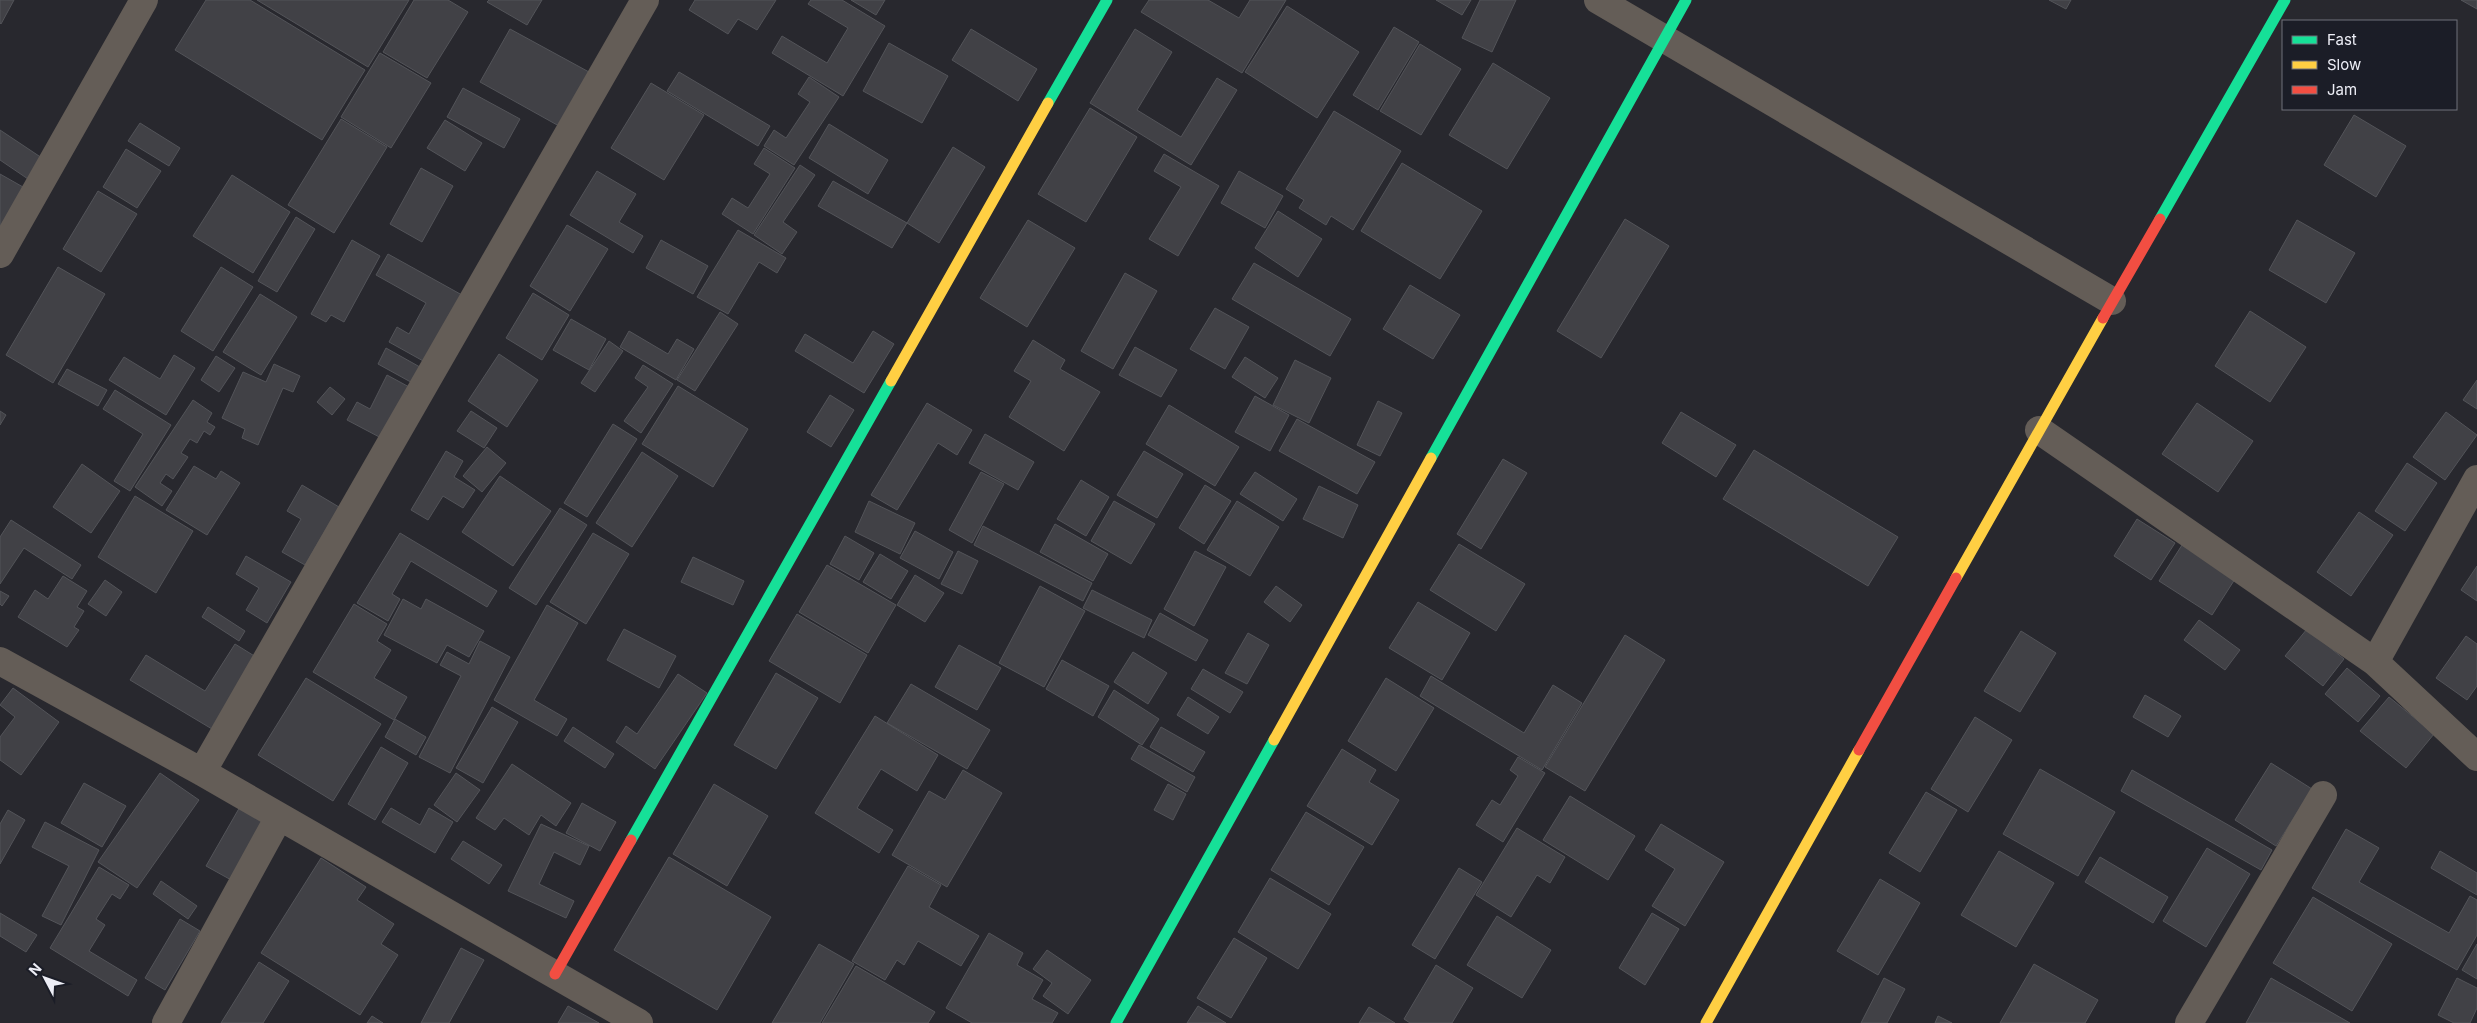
<svg xmlns="http://www.w3.org/2000/svg" width="2477" height="1023" font-family="Inter,sans-serif">
	<rect width="100%" height="100%" fill="#28282e"/>
	<path fill="#414146" stroke="#535459" d="M0,0H14L1,24L0,23Z
		M206,0H250L365,70L322,140L175,50Z
		M257,0H409L368,67Z
		M414,0H448L468,12L427,78L383,52Z
		M489,0H542L527,25L487,2Z
		M695,0H776L757,30L738,19L728,34L689,10Z
		M811,0H842L885,26L843,96L772,53L782,36L827,63L848,28L808,4Z
		M851,0H885L876,15Z
		M1149,0H1208L1239,18L1250,0H1286L1242,73L1141,12Z
		M1436,0H1471L1462,15Z
		M1480,0H1516L1492,52L1462,38Z
		M2049,0H2071L2066,9Z
		M2461,0H2477V9Z
		M1287,6L1359,52L1317,118L1245,72Z
		M1394,27L1419,42L1378,110L1353,95Z
		M510,29L589,72L559,126L480,82Z
		M971,29L1037,69L1018,101L952,60Z
		M1135,29L1172,52L1137,110L1181,137L1217,78L1237,90L1191,165L1090,103Z
		M889,43L948,76L922,123L863,91Z
		M1420,44L1461,69L1421,135L1380,111Z
		M380,53L431,83L391,148L341,117Z
		M1493,63L1550,98L1507,169L1449,135Z
		M679,72L770,126L758,146L667,91Z
		M809,77L839,97L794,165L764,146L774,130L786,138L810,102L798,94Z
		M651,83L704,115L664,180L611,148Z
		M463,88L520,119L504,148L447,117Z
		M1090,108L1137,137L1086,222L1038,194Z
		M1334,111L1401,151L1353,230L1331,216L1326,225L1299,208L1304,200L1286,189Z
		M2354,115L2406,146L2376,197L2324,165Z
		M341,119L387,147L334,233L288,205Z
		M445,120L482,143L465,171L427,148Z
		M140,123L180,148L169,166L128,141Z
		M829,124L888,160L868,194L809,158Z
		M0,130L42,158L28,179L0,160Z
		M953,147L985,167L939,243L907,223Z
		M764,148L795,168L753,234L722,214L732,198L748,208L770,174L754,164Z
		M126,149L161,171L137,208L103,187Z
		M1164,154L1219,186L1178,256L1149,239L1181,187L1154,171Z
		M1402,163L1482,211L1440,279L1361,231Z
		M800,165L815,175L783,222L797,232L782,254L754,235Z
		M421,168L453,186L422,242L390,224Z
		M597,171L636,194L619,222L643,236L633,253L570,215Z
		M1239,171L1283,196L1265,228L1221,203Z
		M0,174L23,187L0,229Z
		M232,175L290,212L253,273L193,236Z
		M833,181L907,223L892,248L818,206Z
		M98,191L137,214L101,272L63,249Z
		M1278,211L1322,239L1298,277L1255,248Z
		M296,217L315,229L277,292L258,281Z
		M1625,219L1669,246L1601,358L1557,331Z
		M1028,220L1075,248L1027,327L980,298Z
		M2297,220L2355,253L2326,303L2269,270Z
		M567,225L608,249L570,311L530,286Z
		M738,230L786,258L777,273L759,262L728,314L697,297Z
		M352,240L380,256L344,322L331,315L326,322L311,314Z
		M661,240L708,266L693,294L646,268Z
		M388,254L462,295L425,362L389,342L397,327L409,334L426,303L376,275Z
		M1254,263L1351,319L1330,356L1232,299Z
		M58,267L105,294L53,383L6,355Z
		M221,267L253,287L213,351L181,331Z
		M1125,273L1157,291L1113,369L1081,351Z
		M1410,285L1460,315L1433,359L1383,329Z
		M533,293L569,315L542,360L506,338Z
		M260,294L297,317L261,375L223,352Z
		M1215,308L1249,327L1225,369L1190,349Z
		M2250,311L2306,347L2270,402L2215,366Z
		M720,312L738,324L695,391L677,380Z
		M571,319L606,339L589,370L553,350Z
		M629,331L668,354L677,339L694,349L676,380L620,347Z
		M873,331L894,344L864,393L795,351L805,334L853,363Z
		M1033,340L1065,360L1060,369L1100,392L1064,451L1009,417L1031,381L1014,371Z
		M609,341L623,351L595,392L581,383Z
		M1135,347L1177,370L1161,397L1119,375Z
		M386,348L427,371L418,386L378,364Z
		M499,354L538,380L507,427L468,401Z
		M174,355L195,368L166,415L109,380L124,357L160,379Z
		M216,356L235,368L219,392L201,380Z
		M1245,357L1278,378L1265,398L1232,377Z
		M1295,360L1331,378L1309,423L1273,405Z
		M274,364L300,376L293,392L283,388L258,445L242,438L245,429L222,418L243,372L266,382Z
		M643,365L673,384L641,433L624,421L648,387L635,378Z
		M67,369L107,390L98,406L58,384Z
		M387,375L411,388L385,440L347,420L357,402L370,409Z
		M2477,380V409L2463,400Z
		M678,386L748,429L713,487L642,444Z
		M330,387L345,399L332,415L317,402Z
		M115,390L171,425L130,491L114,481L143,434L103,409Z
		M830,395L854,410L831,447L807,432Z
		M1255,396L1289,415L1270,451L1235,432Z
		M193,400L212,413L207,422L215,427L210,435L204,431L197,443L190,439L181,453L188,457L173,479L166,474L160,483L172,491L162,506L135,487Z
		M1378,401L1402,413L1380,456L1357,445Z
		M927,403L972,430L957,455L938,443L897,510L871,495Z
		M2197,403L2253,441L2218,492L2162,454Z
		M1169,405L1239,447L1215,486L1146,444Z
		M0,411L6,415L0,425Z
		M471,411L497,428L484,448L457,431Z
		M1681,412L1736,445L1716,477L1662,443Z
		M2446,412L2477,435L2445,480L2413,457Z
		M1297,419L1375,462L1357,494L1279,451Z
		M613,424L637,439L587,517L564,503Z
		M985,434L1034,462L1018,490L969,463Z
		M487,447L506,463L482,492L463,476Z
		M1754,450L1898,537L1868,586L1723,499Z
		M446,451L463,461L454,477L475,490L463,508L443,496L428,520L411,510Z
		M1144,451L1183,474L1157,518L1117,495Z
		M642,452L678,476L632,547L596,523Z
		M1503,459L1527,473L1481,549L1457,534Z
		M2407,463L2437,483L2405,531L2375,511Z
		M82,464L120,491L91,533L53,507Z
		M194,466L216,479L221,471L240,483L207,535L166,510Z
		M981,472L1004,484L972,543L949,530Z
		M1255,472L1297,499L1283,521L1240,494Z
		M500,476L551,511L513,566L462,532Z
		M1081,480L1109,497L1086,536L1057,519Z
		M302,485L339,507L305,565L282,552L301,519L287,511Z
		M1205,485L1231,501L1204,544L1179,528Z
		M1319,486L1358,505L1343,538L1303,519Z
		M135,496L193,531L156,593L98,557Z
		M869,501L915,523L900,554L855,532Z
		M1114,501L1155,524L1131,564L1091,541Z
		M1237,501L1279,527L1250,576L1207,550Z
		M560,508L587,525L536,605L509,588Z
		M2359,512L2393,535L2351,596L2317,572Z
		M2137,519L2175,543L2151,580L2114,556Z
		M11,520L81,565L72,579L24,548L0,584V537Z
		M1055,524L1108,554L1093,581L1040,552Z
		M983,526L1092,583L1083,601L974,545Z
		M915,531L953,552L939,579L900,558Z
		M400,533L497,591L487,607L411,561L392,594L400,599L388,621L357,603Z
		M593,533L629,554L586,624L550,602Z
		M845,536L874,553L859,580L830,564Z
		M1459,544L1525,584L1496,631L1430,590Z
		M2182,545L2235,579L2212,615L2159,581Z
		M958,551L978,561L962,594L941,584Z
		M1195,551L1226,567L1194,626L1164,609Z
		M880,554L908,571L891,599L863,582Z
		M246,556L291,582L267,623L246,610L259,588L236,574Z
		M693,557L744,581L733,605L681,582Z
		M827,565L896,605L868,653L799,612Z
		M2477,566V601L2461,590Z
		M915,575L944,593L925,622L897,605Z
		M63,576L87,591L77,607L84,611L74,627L79,630L67,647L18,617L35,590L48,599Z
		M105,580L122,592L106,616L88,604Z
		M1040,586L1085,611L1044,687L999,663Z
		M1276,586L1302,605L1290,622L1264,602Z
		M1092,590L1152,620L1144,638L1083,608Z
		M0,591L9,596L2,606L0,604Z
		M403,599L421,609L426,599L484,631L469,657L447,645L437,663L384,635Z
		M1418,602L1470,633L1442,680L1389,648Z
		M354,604L387,624L377,641L391,650L374,678L407,697L394,720L313,672Z
		M547,605L578,623L534,700L567,719L557,736L494,700Z
		M208,607L245,631L239,641L202,617Z
		M1160,613L1208,640L1196,661L1148,635Z
		M797,614L867,655L840,703L769,661Z
		M2199,620L2240,650L2225,670L2184,640Z
		M624,629L676,656L659,688L607,660Z
		M2307,629L2344,659L2323,686L2285,656Z
		M2021,631L2056,653L2020,712L1984,691Z
		M1248,633L1269,645L1247,684L1225,673Z
		M1625,635L1665,660L1585,791L1545,767Z
		M2466,636L2477,644V686L2467,700L2436,678Z
		M480,641L510,657L450,773L419,757L461,676L440,665L447,652L469,664Z
		M235,644L256,657L212,729L130,680L146,655L205,691Z
		M959,645L1001,668L977,710L935,687Z
		M1133,652L1167,673L1148,704L1114,682Z
		M1062,660L1109,686L1093,716L1046,689Z
		M2347,668L2380,696L2358,722L2325,694Z
		M1203,669L1243,692L1230,713L1191,689Z
		M776,673L818,698L776,769L734,745Z
		M678,674L707,693L655,769L616,742L626,726L637,734Z
		M1431,676L1524,733L1553,685L1582,703L1542,770L1420,696Z
		M306,678L381,724L333,801L258,755Z
		M1386,678L1434,708L1396,771L1348,741Z
		M911,684L990,730L967,769L887,723Z
		M13,688L59,722L21,775L0,760V737L15,717L0,705Z
		M1114,690L1159,719L1142,745L1098,717Z
		M2145,695L2181,716L2168,737L2133,717Z
		M1188,697L1219,717L1208,734L1177,715Z
		M2389,697L2434,734L2406,768L2360,731Z
		M492,707L518,722L483,783L456,768Z
		M875,716L938,755L917,791L881,769L857,808L893,830L879,853L815,813Z
		M1975,717L2012,740L1968,812L1931,789Z
		M395,719L426,737L416,755L385,737Z
		M573,727L614,754L605,768L564,741Z
		M1161,727L1205,752L1193,772L1150,747Z
		M1139,745L1195,777L1187,792L1131,759Z
		M381,747L408,763L375,820L348,804Z
		M1342,749L1376,770L1369,782L1399,800L1372,845L1307,806Z
		M1518,757L1545,773L1503,842L1476,825L1492,800L1500,805L1518,776L1510,770Z
		M2271,763L2312,789L2276,846L2235,820Z
		M512,764L571,803L556,826L541,815L529,835L504,818L495,830L476,818Z
		M2040,769L2115,812L2078,876L2003,834Z
		M963,770L1002,793L947,887L892,855L929,791L945,800Z
		M2132,770L2272,850L2261,870L2121,791Z
		M160,773L199,800L137,888L98,862Z
		M456,773L480,790L457,822L434,805Z
		M84,783L126,806L102,847L61,823Z
		M714,784L768,816L727,886L673,854Z
		M1168,784L1186,794L1173,820L1154,810Z
		M1926,792L1957,810L1920,872L1889,853Z
		M1570,796L1635,836L1608,880L1543,840Z
		M582,803L616,822L600,851L566,833Z
		M241,805L267,820L233,881L206,866Z
		M391,808L420,825L429,808L453,822L435,853L382,822Z
		M8,810L25,820L0,864V824Z
		M1306,812L1364,847L1329,905L1271,870Z
		M45,822L99,850L61,925L42,916L69,866L32,847Z
		M541,824L589,846L580,865L554,852L539,884L574,901L566,918L508,891Z
		M1661,824L1724,862L1685,926L1652,906L1675,869L1645,850Z
		M1517,828L1565,857L1550,883L1537,875L1511,917L1476,895Z
		M2346,829L2379,848L2359,882L2449,933L2470,896L2477,900V935L2457,970L2312,888Z
		M463,841L502,865L489,884L451,859Z
		M2207,848L2250,874L2206,947L2163,921Z
		M1999,851L2054,883L2016,947L1961,915Z
		M2440,851L2477,873V895L2431,868Z
		M669,857L771,917L717,1010L614,950Z
		M2100,857L2168,897L2153,923L2085,882Z
		M321,858L366,887L357,900L394,924L381,944L398,955L360,1015L261,953Z
		M908,866L941,885L929,907L979,936L961,966L918,941L904,965L897,960L885,980L852,961Z
		M99,867L129,885L120,899L112,894L96,919L105,925L89,951L137,980L128,996L50,948Z
		M1459,868L1482,882L1435,959L1412,945Z
		M1270,878L1331,914L1298,969L1238,932Z
		M1880,879L1920,903L1878,975L1837,951Z
		M161,881L197,906L188,919L153,894Z
		M2313,897L2392,944L2352,1011L2273,963Z
		M0,913L37,935L26,952L0,936Z
		M1652,913L1679,929L1645,985L1619,968Z
		M1497,916L1551,950L1522,998L1467,965Z
		M180,919L200,931L165,990L145,978Z
		M989,933L1023,953L1017,965L1043,980L1032,999L1058,1013L1052,1023H972L946,1008Z
		M1234,938L1267,958L1231,1018L1197,998Z
		M819,944L854,964L820,1023H772Z
		M2477,944V979L2462,970Z
		M461,948L484,960L449,1023H421Z
		M1047,950L1091,980L1068,1014L1043,996L1052,983L1033,969Z
		M259,962L289,981L263,1023H221Z
		M2034,964L2098,1000L2085,1023H2000Z
		M1436,965L1473,988L1452,1023H1410L1404,1019Z
		M856,966L935,1012L928,1023H822Z
		M1884,978L1905,989L1887,1023H1861Z
		M2271,978L2350,1023H2246Z
		M2457,978L2477,988V1008L2470,1023H2454L2438,1015Z
		M568,1006L599,1023H558Z
		M1198,1006L1226,1023H1187Z
		M1369,1007L1395,1023H1359Z
		M372,1016L383,1023H367Z
		M1938,1016L1952,1023H1935Z"/>
	<g fill="none" stroke-linecap="round" stroke-linejoin="round">
		<path stroke="#645d57" stroke-width="28" d="M1598,0L2112,301
			M0,254L144,0
			M2039,430L2375,662L2477,757
			M0,661L202,772L639,1023
			M2375,662L2477,479
			M202,772L645,0
			M166,1023L279,817
			M2189,1023L2323,795"/>
		<path stroke="#16e098" stroke-width="11" d="M1048,103L1107,0
			M2160,219L2285,0
			M1431,458L1686,0
			M631,840L891,381
			M1116,1023L1274,740"/>
		<path stroke="#ffcf43" stroke-width="11" d="M891,381L1048,103
			M1956,578L2103,318
			M1274,740L1431,458
			M1706,1023L1859,750"/>
		<path stroke="#f24e42" stroke-width="11" d="M2103,318L2160,219
			M1859,750L1956,578
			M555,974L631,840"/>
	</g>
	<rect x="2282" y="20" width="175" height="90" fill="#1b1d27" stroke="#6f717a"/>
	<rect x="2292" y="36" width="25" height="8" fill="#16e098" stroke="#6f717a"/>
	<text x="2327" y="45" font-size="15" fill="#edeef6">Fast</text>
	<rect x="2292" y="61" width="25" height="8" fill="#ffcf43" stroke="#6f717a"/>
	<text x="2327" y="70" font-size="15" fill="#edeef6">Slow</text>
	<rect x="2292" y="86" width="25" height="8" fill="#f24e42" stroke="#6f717a"/>
	<text x="2327" y="95" font-size="15" fill="#edeef6">Jam</text>
	<g transform="translate(45 978) rotate(311)" stroke="#1b1d27" stroke-width="4" paint-order="stroke">
	<path d="M0-4L9 19L0 12L-9 19Z" fill="#edeef6"/>
	<text y="-8" font-size="14" font-weight="bold" text-anchor="middle" fill="#edeef6">N</text>
	</g>
</svg>
